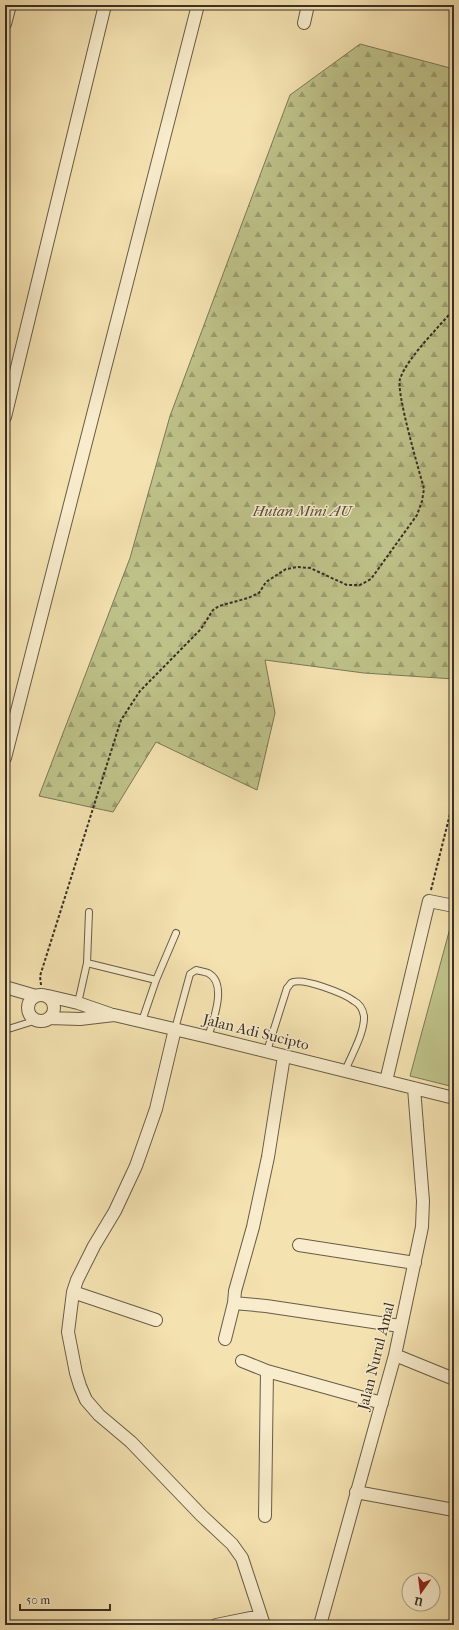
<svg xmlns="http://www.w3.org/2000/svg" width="459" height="1630" font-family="'IM FELL French Canon',serif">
	<defs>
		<pattern id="forest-firs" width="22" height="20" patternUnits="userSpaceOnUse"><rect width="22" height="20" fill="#bec289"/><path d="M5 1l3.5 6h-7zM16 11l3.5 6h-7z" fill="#9b9e70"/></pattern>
	</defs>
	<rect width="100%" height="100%" fill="#f4e2b0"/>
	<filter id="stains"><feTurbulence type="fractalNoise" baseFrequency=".005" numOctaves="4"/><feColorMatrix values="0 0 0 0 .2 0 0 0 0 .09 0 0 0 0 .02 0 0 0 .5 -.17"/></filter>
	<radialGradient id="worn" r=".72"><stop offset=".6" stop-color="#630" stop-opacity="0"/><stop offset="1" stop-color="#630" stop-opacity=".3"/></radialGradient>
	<path fill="url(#forest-firs)" stroke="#7c7858" d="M360,44L454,69V679L364,673L265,660L275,713L257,790L156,742L113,812L39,796L130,558L170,416L290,95Z"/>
	<path fill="#bec289" stroke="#7c7858" d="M453,917L454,918V1087L410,1076Z"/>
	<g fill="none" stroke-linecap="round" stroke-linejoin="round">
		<g stroke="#685c48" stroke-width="8">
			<path id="lane" d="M87,963L156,980
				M78,1003L87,963L89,912
				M142,1021L156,980L176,933
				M175,1029L190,974L196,970C200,971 205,972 208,973C228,983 213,1021 208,1037
				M5,1030L37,1020
				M267,1051L287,988C289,986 290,984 291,983C301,976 345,994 354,1001C360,1004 363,1010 364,1016C365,1032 351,1056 345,1071"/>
		</g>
		<g stroke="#685c48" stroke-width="14">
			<path id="street" d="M304,23L308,5
				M5,24L10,5
				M5,417L105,5
				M5,758L198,5
				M5,987L36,996
				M28 1008a13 13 0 1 1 26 0a13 13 0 1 1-26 0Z
				M48,996L78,1003L110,1014
				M49,1018L80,1019L114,1015L208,1037L454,1098
				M175,1029L156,1109L136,1166L115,1211L94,1246L77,1280L73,1292L68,1332L76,1373L80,1386L86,1400L99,1415L131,1442L201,1515L232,1544L242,1558L264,1625
				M284,1056L268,1157L253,1227L235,1291L234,1303L266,1306L400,1326
				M386,1081L429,901L454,906
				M299,1245L415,1263
				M73,1292L156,1320
				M225,1339L234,1303
				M395,1355L454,1379
				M242,1361L267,1371L382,1403
				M356,1492L454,1510
				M265,1516L267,1371
				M216,1625L260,1616
				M320,1625L395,1355L422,1227L423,1201L414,1088"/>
		</g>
		<path stroke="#392f26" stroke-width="2" stroke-dasharray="3 2" stroke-linecap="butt" d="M431,890L454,798
			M41,985L40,976L121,720L140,691L201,629L213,610L219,606L248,598L259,593L266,582L286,569L298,567L310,568L347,585H360L371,579L417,515L422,501L424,489C419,470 396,393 400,379C407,358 439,327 454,309"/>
		<use href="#lane" stroke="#f8eccc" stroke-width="6"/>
		<use href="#street" stroke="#f8eccc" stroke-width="12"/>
	</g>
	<g text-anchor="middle" stroke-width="3" stroke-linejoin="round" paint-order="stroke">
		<g font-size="15" font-style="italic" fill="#544c3a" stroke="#f8eccc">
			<text x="302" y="516">Hutan Mini AU</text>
		</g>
		<g font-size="15" fill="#392f26" stroke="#f8eccc">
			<text transform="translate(256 1032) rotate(14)" y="5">Jalan Adi Sucipto</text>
			<text transform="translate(376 1356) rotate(-76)" y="5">Jalan Nurul Amal</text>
		</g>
	</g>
	<rect width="459" height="1630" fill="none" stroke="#f4e2b0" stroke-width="20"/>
	<rect x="6" y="6" width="447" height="1618" fill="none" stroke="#392f26" stroke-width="2"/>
	<rect x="10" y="10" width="439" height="1610" fill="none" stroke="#392f26"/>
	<g transform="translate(421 1592) rotate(194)"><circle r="19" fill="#f8eccc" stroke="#aca08a"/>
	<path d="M0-3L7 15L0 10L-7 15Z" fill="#8f2418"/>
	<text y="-6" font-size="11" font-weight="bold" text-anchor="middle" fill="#392f26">U</text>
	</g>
	<path d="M20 1604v6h90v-6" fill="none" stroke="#392f26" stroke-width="2"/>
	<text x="26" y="1604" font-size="12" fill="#392f26" stroke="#f8eccc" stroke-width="3" paint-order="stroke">50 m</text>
	<rect width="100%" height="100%" filter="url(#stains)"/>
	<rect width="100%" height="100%" fill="url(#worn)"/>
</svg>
